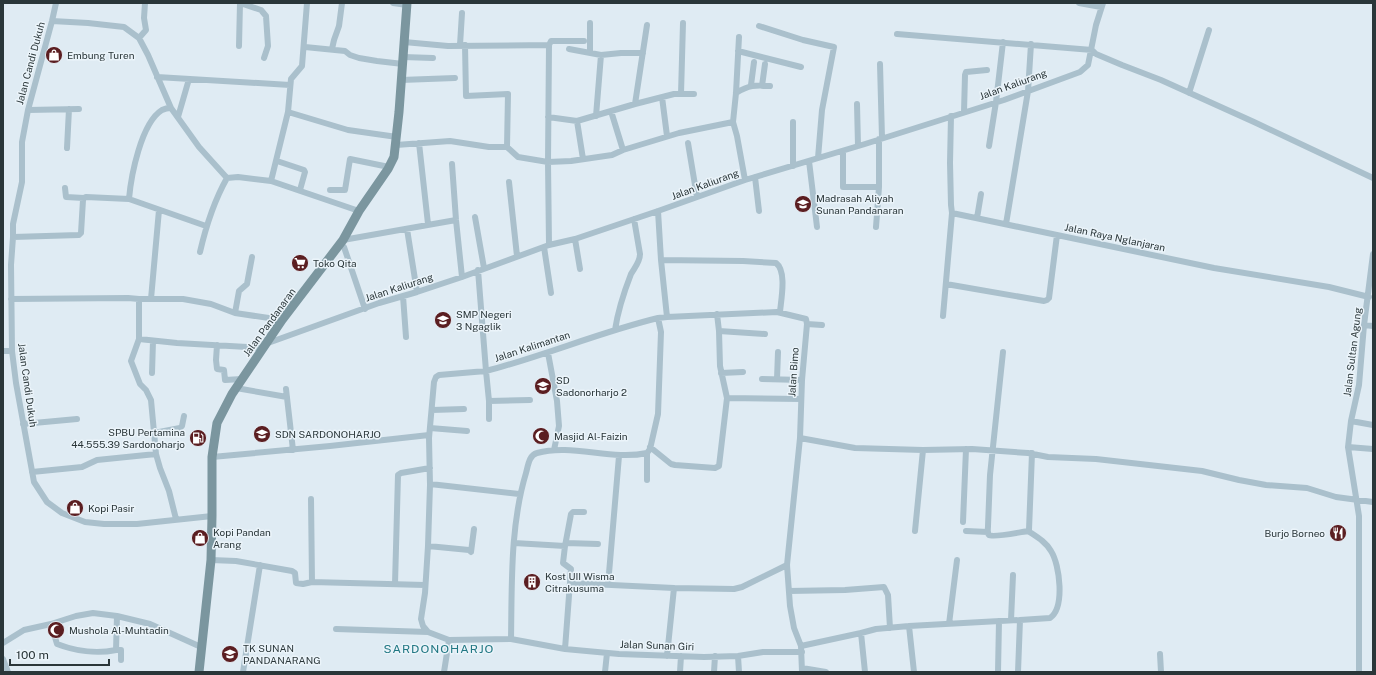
<svg xmlns="http://www.w3.org/2000/svg" width="1376" height="675" font-family="'Public Sans',sans-serif">
	<rect width="100%" height="100%" fill="#dfebf3"/>
	<g fill="none" stroke-linecap="round" stroke-linejoin="round">
		<path stroke="#aac0cc" stroke-width="6" d="M56,3L52,21L28,110L22,142V182L13,224V237L11,265L12,351L16,383L34,482L47,502L62,513L85,522L104,524H137L212,516
			M393,3L407,5
			M1079,3L1101,7
			M52,21L88,23L124,27L139,38L148,55L171,108L199,147L227,178L238,177L271,181L359,211
			M759,26L803,40L834,47L822,110L818,158
			M897,34L1092,50L1096,54L1122,65L1161,80L1254,122L1373,178
			M139,38L146,30L144,18L145,3
			M584,41H551L549,45L548,162L571,161L612,155L623,150L679,133L733,122L737,136L745,180
			M404,42L448,46L549,45
			M460,45L462,13
			M465,45L466,96L508,94L507,147
			M239,46L240,3L261,10L266,16L268,46L264,58
			M305,47L345,51L350,55L359,58L377,61L403,64
			M332,49L334,40L339,26L342,3
			M569,49L601,55L621,53H643
			M738,51L801,67
			M590,53V23
			M403,57L433,58
			M880,64L882,138
			M157,77L290,85
			M401,80L455,78
			M751,85L754,62
			M762,86L765,64
			M736,93C749,85 755,85 770,86
			M1189,93L1209,30
			M681,94L683,23
			M662,97L667,136
			M635,104L674,94H694
			M857,104L858,146
			M28,110L79,109
			M611,111L623,150
			M288,112L348,130L397,137
			M964,112L965,75L966,72L987,70
			M596,116L601,55
			M951,116L950,163L951,205L952,213L1214,268L1329,287L1369,297
			M178,117L189,79
			M548,117L577,121L635,104L647,25
			M577,121L583,159
			M733,122L736,93L739,37
			M793,122V166
			M419,143L428,224
			M688,143L697,197
			M396,145L450,141L489,147H507L518,157L548,162L549,245
			M989,146L996,102L1003,42
			M67,148L69,109
			M843,151V187H879
			M277,161L304,170L305,172L300,190
			M809,161L817,227
			M452,164L456,220L462,277
			M755,177L759,211
			M271,181L288,112L291,79L302,66L307,3
			M509,182L517,256
			M65,188L66,197L84,198
			M330,190H345L350,159L389,167
			M129,199C131,176 141,123 162,110C164,109 168,108 171,108
			M658,211L661,260L667,317L777,312L806,319L807,324L802,380L800,438L787,565L790,606L794,628L801,646L802,672
			M475,217L484,268
			M977,218L981,194
			M1006,224L1028,91L1031,44
			M876,227L879,187V139
			M407,229L417,292
			M13,237L79,235L81,233L83,200L84,198L86,197L129,199L206,226
			M575,239L580,269
			M343,240L456,220
			M344,247L365,309
			M544,247L551,293
			M200,252C206,226 214,201 227,178
			M661,260L743,261L776,263C787,271 781,300 780,312
			M478,270L486,371C544,356 600,332 658,318
			M946,284L1044,301L1047,300L1049,298L1057,235
			M403,296L406,337
			M11,299L128,298L139,299H183L211,304L235,313L282,320
			M139,299V339L131,361L140,384L146,390L151,400L156,454L160,468L169,491L176,519
			M151,299L159,210
			M235,313L239,291L247,284L252,257
			M943,316L952,213
			M807,324L822,325
			M1364,325L1373,326
			M615,330C618,310 624,292 631,274C635,267 640,262 640,254L634,219
			M719,331L765,334
			M139,339L177,343L263,348
			M268,343L379,303L417,292L462,277L549,245L575,239L658,211L745,180L865,144L1004,100L1080,72L1088,65L1096,25L1103,3
			M217,345L216,360L217,369L224,370L225,380L242,379
			M3,351H12
			M1003,352L990,475L988,526C988,529 987,533 989,535C993,538 1021,532 1028,531L1029,530L1032,453
			M548,353L557,401L559,426L554,450
			M152,373L153,341
			M721,373L743,372
			M762,379L802,380
			M777,379L778,352
			M236,388L287,397
			M286,389L293,450
			M727,398L801,399
			M489,401V419
			M432,410L464,409
			M1351,421L1373,425
			M23,424L77,419
			M430,428L467,431
			M154,433L180,428L182,426L184,416
			M800,438L855,448L923,450L972,449L1028,453L1048,457L1096,459L1202,471L1239,480L1266,485L1307,488L1336,497L1373,502
			M650,447L671,464L675,465L715,468L719,466L727,398L720,366L719,331L717,314
			M1348,447L1373,449
			M647,453V480
			M212,457L330,446L429,435
			M32,472L82,467L97,460L156,454
			M430,484L519,494
			M963,522L966,449
			M915,531L923,450
			M966,531L988,532
			M514,543L565,546L563,563L571,569L565,649
			M566,543L598,544
			M428,546L469,550L471,552L474,529
			M565,546L571,514L573,512H584
			M211,560L236,561L292,571L295,573L296,583L303,584L312,582L311,499
			M312,582L425,585
			M570,583L674,588L734,589L742,587L787,565
			M395,584L398,475L401,473L430,468
			M608,585L619,456
			M789,591L845,590L884,587L888,595L890,628
			M117,616L116,650H121V660
			M1011,620L1013,575
			M1020,620L1050,618C1065,608 1060,565 1051,551C1046,542 1037,537 1028,531
			M51,624L57,644C75,651 97,654 116,650
			M949,624L957,560
			M909,626L914,672
			M336,629L428,632
			M511,639L565,649L619,654L704,657L738,656L763,652H802
			M449,640L511,639C512,584 510,526 526,473C528,466 529,455 537,453C572,443 611,461 647,453L650,449L658,414L661,332L658,318L667,317
			M3,643L24,630L51,624L76,616L93,613L117,616L150,624L201,647
			M801,646L861,633
			M1160,654L1161,672
			M667,656L674,588
			M738,656L739,672
			M3,659L8,672
			M802,668L826,672
			M243,672L260,565
			M444,672L449,640L428,632L423,626L421,619L425,593L428,546L430,485L429,438L434,382L436,377L439,375L486,371L489,401L530,400
			M605,672L607,653
			M680,672L681,656
			M714,672L715,656
			M865,672L861,633L876,629L909,626L1020,620L1018,672
			M998,672L999,621
			M1359,672V516L1348,447L1351,421L1359,385L1364,325L1373,254"/>
		<path stroke="#7b969f" stroke-width="9" d="M199,672L211,560L212,516V457L217,423L232,394L282,320L343,240L359,211L388,169L394,157L399,112L407,3"/>
	</g>
	<defs>
		<g id="shop-disc" transform="scale(0.9)"><circle r="9.5" fill="#5b1e21" stroke="#ebf4fa"/><path d="M-5-2.5h2.3a2.7 3.5 0 0 1 5.4 0H5L5.5 6h-11ZM-1.5-2.5h3a1.5 2.3 0 0 0-3 0Z" fill="#fff"/></g>
		<g id="school-disc" transform="scale(0.9)"><circle r="9.5" fill="#5b1e21" stroke="#ebf4fa"/><path d="M0-5L7-2L0 1L-7-2ZM-4 1L0 2.5L4 1V4Q0 6-4 4Z" fill="#fff"/></g>
		<g id="supermarket-disc" transform="scale(0.9)"><circle r="9.5" fill="#5b1e21" stroke="#ebf4fa"/><path d="M-6-5.5h2.5l.6 2H6L4.5 2H-2.5L-4.4-4H-6ZM-1.5 3.2a1.3 1.3 0 1 0 .1 0ZM3 3.2a1.3 1.3 0 1 0 .1 0Z" fill="#fff"/></g>
		<g id="mosque-disc" transform="scale(0.9)"><circle r="9.5" fill="#5b1e21" stroke="#ebf4fa"/><path d="M3.5-4.9A6 6 0 1 0 3.5 4.9A5 5 0 1 1 3.5-4.9Z" fill="#fff"/></g>
		<g id="fuel-disc" transform="scale(0.9)"><circle r="9.5" fill="#5b1e21" stroke="#ebf4fa"/><path d="M-5.5-6h7V0h2V4h1.3V-2.5L3-4.5l.8-.8L6-3V5H2.5V1h-1V6h-7ZM-4.2-4.7v3.2H.2V-4.7Z" fill="#fff"/></g>
		<g id="restaurant-disc" transform="scale(0.9)"><circle r="9.5" fill="#5b1e21" stroke="#ebf4fa"/><path d="M-5-6h1v4h1v-4h1v4h1v-4h1v5L-1.5 .5V6h-2V.5L-5-1ZM5-6V6H3V1.5H1.5Q1.5-4 5-6Z" fill="#fff"/></g>
		<g id="building-disc" transform="scale(0.9)"><circle r="9.5" fill="#5b1e21" stroke="#ebf4fa"/><path d="M-4-6H4V6H1V3H-1V6H-4ZM-2.5-4.3h1.7v1.8h-1.7ZM.8-4.3h1.7v1.8H.8ZM-2.5-1h1.7V.8h-1.7ZM.8-1h1.7V.8H.8Z" fill="#fff"/></g>
	</defs>
	<g fill-rule="evenodd">
		<use href="#shop-disc" x="54" y="55"/>
		<use href="#school-disc" x="803" y="204"/>
		<use href="#supermarket-disc" x="300" y="263"/>
		<use href="#school-disc" x="443" y="320"/>
		<use href="#school-disc" x="543" y="386"/>
		<use href="#school-disc" x="262" y="434"/>
		<use href="#mosque-disc" x="541" y="436"/>
		<use href="#fuel-disc" x="198" y="438"/>
		<use href="#shop-disc" x="75" y="508"/>
		<use href="#restaurant-disc" x="1338" y="533"/>
		<use href="#shop-disc" x="200" y="538"/>
		<use href="#building-disc" x="532" y="582"/>
		<use href="#mosque-disc" x="56" y="630"/>
		<use href="#school-disc" x="230" y="654"/>
	</g>
	<g text-anchor="middle" stroke-width="3" stroke-linejoin="round" paint-order="stroke">
		<g font-size="10" fill="#2a3639" stroke="#ebf4fa" text-anchor="start">
			<text x="67" y="59">Embung Turen</text>
			<text x="816" y="202">Madrasah Aliyah<tspan x="816" dy="12">Sunan Pandanaran</tspan></text>
			<text x="313" y="267">Toko Qita</text>
			<text x="456" y="318">SMP Negeri<tspan x="456" dy="12">3 Ngaglik</tspan></text>
			<text x="556" y="384">SD<tspan x="556" dy="12">Sadonorharjo 2</tspan></text>
			<text x="185" y="436" text-anchor="end">SPBU Pertamina<tspan x="185" dy="12">44.555.39 Sardonoharjo</tspan></text>
			<text x="275" y="438">SDN SARDONOHARJO</text>
			<text x="554" y="440">Masjid Al-Faizin</text>
			<text x="88" y="512">Kopi Pasir</text>
			<text x="213" y="536">Kopi Pandan<tspan x="213" dy="12">Arang</tspan></text>
			<text x="1325" y="537" text-anchor="end">Burjo Borneo</text>
			<text x="545" y="580">Kost UII Wisma<tspan x="545" dy="12">Citrakusuma</tspan></text>
			<text x="69" y="634">Mushola Al-Muhtadin</text>
			<text x="243" y="652">TK SUNAN<tspan x="243" dy="12">PANDANARANG</tspan></text>
		</g>
		<g font-size="10" fill="#2a3639" stroke="#ebf4fa">
			<text transform="translate(30 63) rotate(-75)" y="4">Jalan Candi Dukuh</text>
			<text transform="translate(1013 84) rotate(-20)" y="4">Jalan Kaliurang</text>
			<text transform="translate(705 184) rotate(-20)" y="4">Jalan Kaliurang</text>
			<text transform="translate(1115 237) rotate(12)" y="4">Jalan Raya Nglanjaran</text>
			<text transform="translate(399 287) rotate(-18)" y="4">Jalan Kaliurang</text>
			<text transform="translate(269 322) rotate(-54)" y="4">Jalan Pandanaran</text>
			<text transform="translate(532 346) rotate(-18)" y="4">Jalan Kalimantan</text>
			<text transform="translate(1352 352) rotate(-83)" y="4">Jalan Sultan Agung</text>
			<text transform="translate(793 372) rotate(-86)" y="4">Jalan Bimo</text>
			<text transform="translate(28 385) rotate(82)" y="4">Jalan Candi Dukuh</text>
			<text transform="translate(657 645) rotate(2)" y="4">Jalan Sunan Giri</text>
		</g>
		<g font-size="12" letter-spacing="1" fill="#217783" stroke="#ebf4fa">
			<text x="439" y="653">SARDONOHARJO</text>
		</g>
	</g>
	<rect width="1376" height="675" fill="none" stroke="#2a3639" stroke-width="8"/>
	<path d="M10 659v6h99v-6" fill="none" stroke="#2a3639" stroke-width="2"/>
	<text x="16" y="659" font-size="12" fill="#2a3639" stroke="#ebf4fa" stroke-width="3" paint-order="stroke">100 m</text>
</svg>
